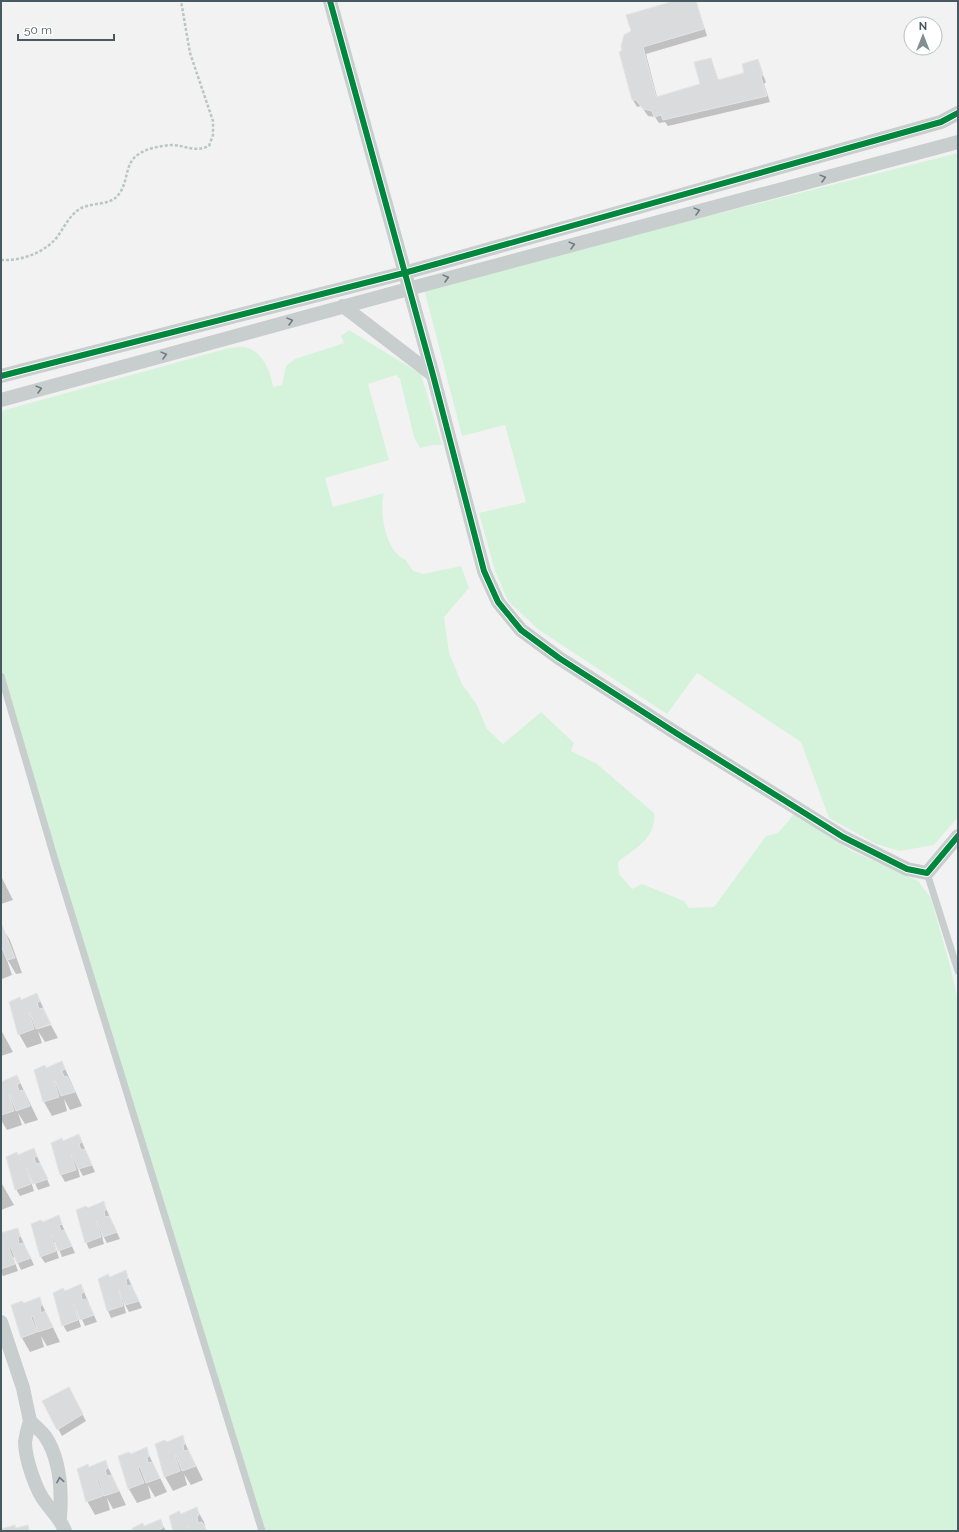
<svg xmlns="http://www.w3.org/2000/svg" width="959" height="1532" font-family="Raleway,sans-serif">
	<rect width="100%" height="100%" fill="#f3f2f2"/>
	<path fill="#d5f3db" d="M958,153V817L934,845L900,851L876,844L829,818L801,742L697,673L667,714L539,630L508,601L495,571L479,513L526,502L505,425L462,436L423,285L597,244Z
		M349,330L421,374L442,445H433L420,448L414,437L400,379L396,375L368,384L389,460L325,478L333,507L384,493C379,511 385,552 406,560L413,571L423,574L461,566L469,588L444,617L449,653L462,684L477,705L487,729L503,744L541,712L574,743L571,751L597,764L654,813C657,838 635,848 618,862L619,874L632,889L642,884L684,901L689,908L714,907L766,836L778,833L794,814L850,850L918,881L931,898L951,969L958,1001V1531H262L1,675V411L229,348C234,348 240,346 245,347C262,350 271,372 273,387L282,385L286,366L295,359L344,343L341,336Z"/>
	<path fill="#0003" d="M678,1H696L707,36L646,54L657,97L702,85L711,59L719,81L745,74L757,61L766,82L764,84L770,102L668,126L665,122L659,123L655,117L648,116L641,106L637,107L633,100L620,53Z
		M1,872L2,878L13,900L1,904Z
		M1,926L10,940L22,973L16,974L6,957L12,975L2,979Z
		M37,994L47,1016L38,1029L51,1025L58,1038L45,1042L38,1031L42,1043L27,1048L19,1034L21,1001Z
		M1,1025V1030L13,1052L1,1056Z
		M62,1062L82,1106L70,1110L64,1099L67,1111L52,1116L44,1102L35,1070L46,1069Z
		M17,1076L38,1120L25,1124L18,1113L22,1125L7,1130L1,1120V1083Z
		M79,1135L95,1172L83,1176L77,1165L80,1177L65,1182L61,1175L52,1143L63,1142Z
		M34,1149L50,1186L38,1190L31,1174L29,1175L34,1191L20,1196L16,1189L18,1156Z
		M1,1176L2,1184L14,1205L1,1210Z
		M103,1202L120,1239L107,1243L101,1232L104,1244L89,1249L86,1242L87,1209Z
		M58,1216L75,1253L62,1257L56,1242L54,1243L59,1258L45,1263L41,1257L42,1223Z
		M17,1229L34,1265L21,1270L15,1257H13L18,1271L3,1276L1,1272V1235Z
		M125,1271L142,1308L129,1312L123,1301L126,1313L111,1318L108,1311L99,1279L109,1278Z
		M81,1285L97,1322L85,1326L78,1311H76L81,1327L67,1332L63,1325L64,1292Z
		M39,1298L60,1342L47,1346L41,1336L44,1347L30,1352L22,1338L23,1305Z
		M72,1395L86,1421L62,1436L43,1401Z
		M182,1437L203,1480L191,1485L184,1474L187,1485L173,1491L165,1477Z
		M146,1449L167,1492L155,1497L148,1485L151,1498L137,1503L129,1489L130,1456Z
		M105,1461L126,1505L113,1509L107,1498L110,1510L95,1515L87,1501L89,1468Z
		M196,1508L204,1522L206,1531H174L180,1515Z
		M160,1520L166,1531H134L144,1527Z"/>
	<path fill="#dadbdc" stroke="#e4e4e5" d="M674,1H696L704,29L643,47L656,97L700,84L694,62L711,58L718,80L744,73L742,64L758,59L763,74L761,77L767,96L663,120L661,115L654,117L652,111L643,109L636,100H632L619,52L622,50L621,46L624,35L631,31L626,15Z
		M1,925H2L15,958L7,960L1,946Z
		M37,993L40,1001L37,1003L39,1009L43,1008L51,1024L36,1029L30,1013H29L34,1029L18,1035L9,1002L20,997L21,1000Z
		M62,1061L65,1069L62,1071L64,1077L67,1076L75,1092L61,1096L55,1081H54L59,1097L43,1102L34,1070L45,1065L46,1068Z
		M17,1075L20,1083L17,1085L19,1091L23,1090L30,1106L16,1111L10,1095H9L14,1111L1,1115V1082Z
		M79,1134L82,1142L79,1144L81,1150L85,1149L92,1165L78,1169L72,1154H71L76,1170L60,1175L51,1143L62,1138L63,1141Z
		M34,1148L37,1156L34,1158L36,1164L40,1163L48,1179L33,1184L27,1168H26L31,1184L15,1190L6,1157L17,1152L18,1155Z
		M104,1201L106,1210L104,1211L105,1217L109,1216L117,1232L103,1237L97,1221H96L101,1237L85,1243L76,1210L86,1206L88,1208Z
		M59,1215L62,1224L59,1225L61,1231L64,1230L72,1246L58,1251L52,1235L51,1236L56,1251L40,1257L31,1224L41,1220L43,1222Z
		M18,1228L20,1236L18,1238L19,1244L23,1243L31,1258L17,1263L11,1248H9L15,1264L1,1269V1233Z
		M126,1270L128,1278L126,1280L127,1286L131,1285L139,1301L125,1305L119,1290L123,1306L107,1311L98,1279L108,1274L110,1277Z
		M81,1284L84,1292L81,1294L82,1300L86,1299L94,1315L80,1320L74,1304H73L78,1320L62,1326L53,1293L63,1288L65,1291Z
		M40,1297L42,1305L40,1307L41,1313L45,1311L53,1327L38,1332L33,1316L31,1317L37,1332L21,1338L11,1305L22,1301L24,1303Z
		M69,1387L83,1414L57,1430L42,1401Z
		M183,1435L185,1444L183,1445L184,1451L188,1450L196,1466L182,1471L176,1455L175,1456L180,1471L164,1477L155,1444L165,1440L167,1442Z
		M147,1447L149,1456L147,1458L148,1463L152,1462L160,1478L146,1483L140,1467L138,1468L144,1483L128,1489L118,1456L129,1452L131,1454Z
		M106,1460L108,1468L105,1470L107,1476L111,1475L119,1491L104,1496L99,1480H97L103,1496L86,1502L77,1469L88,1464L89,1467Z
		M197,1507L199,1515L197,1517L198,1523L202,1522L207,1531H191L190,1527H188L190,1531H173L169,1516L179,1511L181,1514Z
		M161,1519L163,1528L160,1529L161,1531H133L132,1528L143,1523L144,1526Z
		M15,1525L16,1528L28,1525L29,1531H1V1529Z"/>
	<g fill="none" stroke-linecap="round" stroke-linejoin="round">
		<path stroke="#b8c7bf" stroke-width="2.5" stroke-dasharray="3 2" stroke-linecap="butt" d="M1,260C21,261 45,253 58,236C64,227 69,217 78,210C91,201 110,207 119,194C129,181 124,163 139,154C147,148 161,146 171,145C186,145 193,153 209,146L213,135V121L190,53L181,1"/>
		<path stroke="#c8cdce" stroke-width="7" d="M1,676L55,860L262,1531
			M927,873L958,971"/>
		<path stroke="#c8cdce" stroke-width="14" d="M330,1L433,375L484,571L498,602L521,630L559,658L676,733L843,837L907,869L927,873L958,836
			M343,306L433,375
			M1,376L404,273L941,122L958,113
			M1,400L423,285L958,142
			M1,1322L23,1388L30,1421
			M60,1518C62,1491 61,1460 45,1436C41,1431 35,1426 30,1421C28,1427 26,1435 25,1442C25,1458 36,1491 46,1503C54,1514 60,1518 65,1531"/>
		<g stroke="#fff" stroke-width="8">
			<path id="cycleway" d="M330,1L433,375L484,571L498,602L521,630L559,658L676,733L843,837L907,869L927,873L958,836
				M1,376L404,273L941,122L958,113"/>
		</g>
		<use href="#cycleway" stroke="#00873e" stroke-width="6"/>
	</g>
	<defs><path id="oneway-chevron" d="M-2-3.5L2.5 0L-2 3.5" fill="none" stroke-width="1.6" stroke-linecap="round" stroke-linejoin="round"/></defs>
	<g stroke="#6e7c82">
		<use href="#oneway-chevron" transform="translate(823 178) rotate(-15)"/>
		<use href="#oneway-chevron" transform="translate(697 211) rotate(-15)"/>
		<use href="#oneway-chevron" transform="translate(572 245) rotate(-15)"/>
		<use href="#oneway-chevron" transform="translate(446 278) rotate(-15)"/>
		<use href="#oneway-chevron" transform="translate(290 321) rotate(-15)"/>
		<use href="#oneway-chevron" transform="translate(164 355) rotate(-15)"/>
		<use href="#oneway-chevron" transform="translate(39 389) rotate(-15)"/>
		<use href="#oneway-chevron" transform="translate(60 1480) rotate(-101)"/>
	</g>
	<rect width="959" height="1532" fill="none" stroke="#475961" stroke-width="4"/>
	<g transform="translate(923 36)"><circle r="19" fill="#ffffff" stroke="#b5bdc0"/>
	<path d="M0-3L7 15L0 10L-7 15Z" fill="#838f94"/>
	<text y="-6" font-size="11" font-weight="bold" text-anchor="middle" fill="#475961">N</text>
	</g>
	<path d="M18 34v6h96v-6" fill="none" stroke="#475961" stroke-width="2"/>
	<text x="24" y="34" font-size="12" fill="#475961" stroke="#ffffff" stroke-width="3" paint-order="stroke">50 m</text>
</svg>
